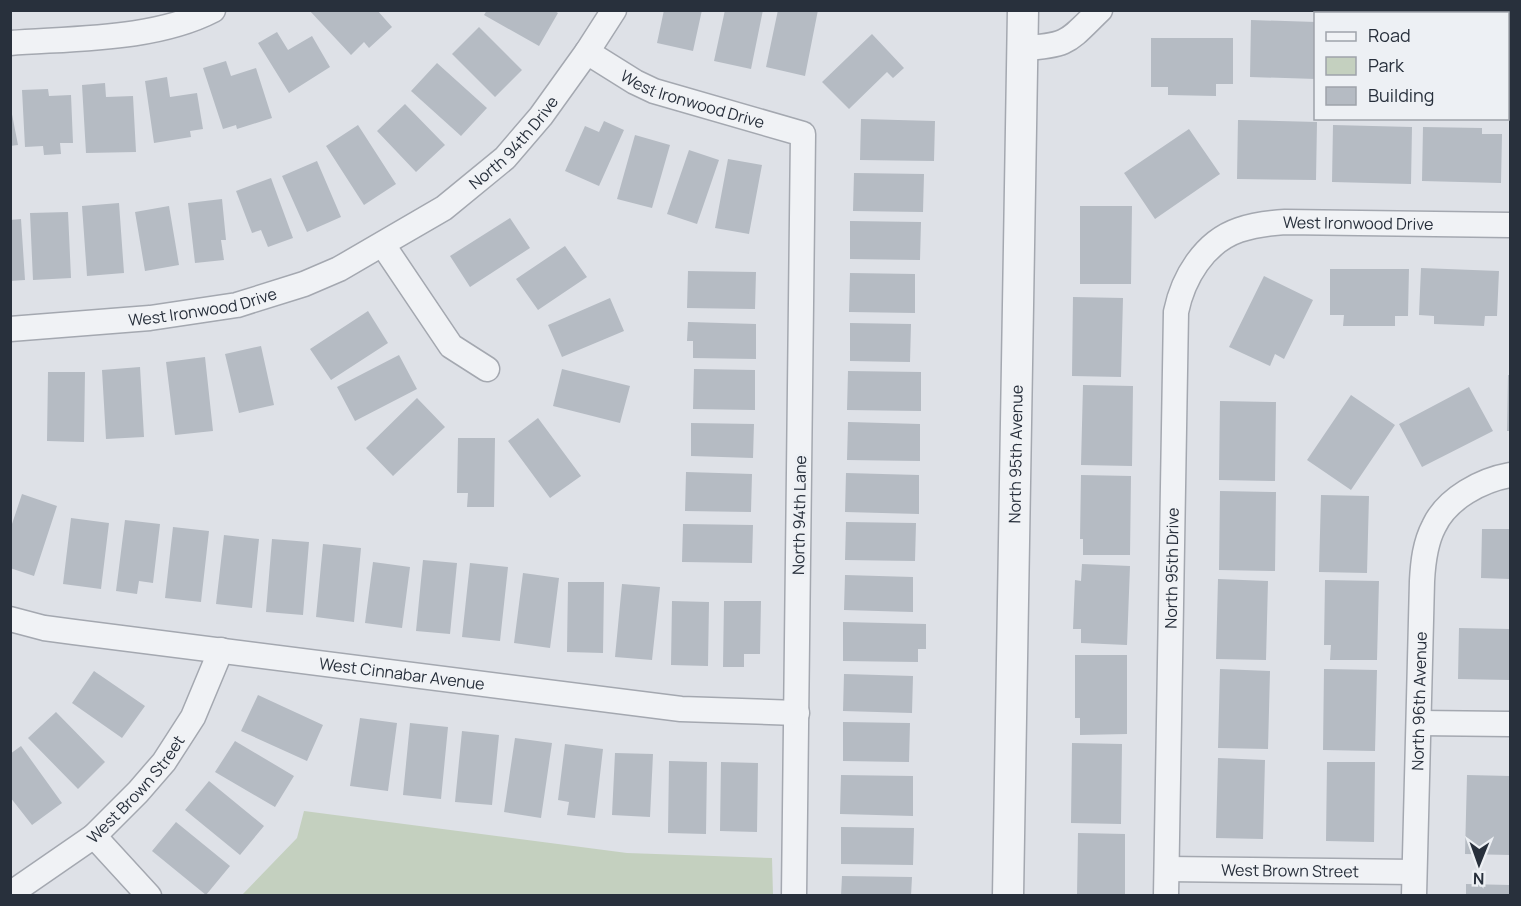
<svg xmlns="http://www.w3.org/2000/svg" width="1521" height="906" font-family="Manrope,sans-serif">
	<rect width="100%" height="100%" fill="#dee1e7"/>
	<path fill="#c4d0bf" d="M304,811L627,853L772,858L773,895H242L297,838Z"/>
	<path fill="#b5bbc3" d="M309,10H377L392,27L369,48L364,42L351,55Z
		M487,10H553L558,13L539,46L484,15Z
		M664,10H702L693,51L657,43Z
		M725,10H763L751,69L714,61Z
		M778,10H818L805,76L766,67Z
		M1508,18H1510V74H1508Z
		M1251,20L1316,22V79L1250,77Z
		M479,27L522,70L495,97L452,54Z
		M277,32L288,50L312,36L330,67L289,93L258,43Z
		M872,34L904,68L893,78L887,72L849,109L822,82Z
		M1151,38H1233V84H1216V96L1168,95V87H1151Z
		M226,61L231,76L256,68L272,118L237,129L236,125L223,129L203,68Z
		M437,63L487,108L461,136L411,91Z
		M167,77L170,97L197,93L203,129L190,131L191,137L154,143L145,81Z
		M105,83L106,97L133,96L136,152L86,153L82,85Z
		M48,89L49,96L71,95L73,143H60L61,154L44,155L43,146L25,147L22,90Z
		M10,104L18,145L10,146Z
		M405,104L445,145L416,172L377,131Z
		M861,119L935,121L934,161L860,160Z
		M1238,120L1317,122L1316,180L1237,179Z
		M604,121L624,130L599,186L565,171L585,126L599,132Z
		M358,125L396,184L364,205L326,146Z
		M1333,125L1412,127L1411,184L1332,182Z
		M1423,127L1482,128V134H1502L1501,183L1422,181Z
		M1189,129L1220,174L1155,219L1124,173Z
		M635,135L670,145L652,208L617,199Z
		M689,150L719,160L697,224L667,214Z
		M728,159L762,165L749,234L715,228Z
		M317,161L341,217L307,232L282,176Z
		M854,173L924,174L923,212L853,211Z
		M271,178L293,238L268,247L261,230L252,233L236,191Z
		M222,199L226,240H221L224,260L195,263L188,203Z
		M119,203L124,273L87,276L82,206Z
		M169,206L179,265L145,271L135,212Z
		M1080,206H1132L1131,284H1080Z
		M68,212L71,278L33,280L30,213Z
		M510,218L530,248L470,287L450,256Z
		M21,219L25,280L10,281V220Z
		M850,221L921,222L920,260L850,259Z
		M565,246L587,277L538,310L516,279Z
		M1421,268L1499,271L1497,316H1485L1484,326L1434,324V316L1419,315Z
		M1330,269H1409L1408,316H1395V326H1343L1344,315H1330Z
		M688,271L756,272L755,309L687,308Z
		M850,273L915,274V313L849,312Z
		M1264,276L1313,300L1284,359L1275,354L1270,366L1229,347Z
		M1073,297L1123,298L1121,377L1072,376Z
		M610,298L624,331L562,357L548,325Z
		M368,311L388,343L331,380L310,349Z
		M688,322L756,324V359L693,358V341H687Z
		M850,323L911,324L910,362L850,361Z
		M261,346L274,405L239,413L225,354Z
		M399,355L417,389L355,421L337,387Z
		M205,357L213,431L175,435L166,362Z
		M140,367L144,437L106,439L102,370Z
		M562,369L630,386L620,423L553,406Z
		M694,369L755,370V410L693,409Z
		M848,371L921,372V411L847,410Z
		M48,372H85L84,442L47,441Z
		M1508,375H1510V431H1507Z
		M1083,385L1133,386L1132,466L1081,465Z
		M1469,387L1493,431L1422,467L1399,424Z
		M1351,395L1395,425L1351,490L1307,460Z
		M417,398L445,427L393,476L366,448Z
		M1220,401L1276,402L1275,481L1219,480Z
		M538,418L581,476L550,498L508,441Z
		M848,422L920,424V461L847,460Z
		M691,423L754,424L753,458L691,456Z
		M458,438H495L494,507H467L468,493H457Z
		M686,472L752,474L751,512L685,511Z
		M846,473L919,475V514L845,512Z
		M1081,475L1131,476L1130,555H1083V539H1080Z
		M1220,491L1276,492L1275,571L1219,570Z
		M22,494L57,506L34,576L10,568V530Z
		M1321,495L1369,496L1367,573L1319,572Z
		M71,518L109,523L101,589L63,584Z
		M125,520L160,524L153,583L139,581L137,594L116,591Z
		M846,522L916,523L915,561L845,560Z
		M683,524L753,525L752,563L682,562Z
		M173,527L209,531L201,602L165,598Z
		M1482,529H1510V579L1481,578Z
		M224,535L259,539L252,608L216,604Z
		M272,539L309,542L303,615L266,612Z
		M323,544L361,548L354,622L316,617Z
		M423,560L457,563L450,634L416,631Z
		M373,562L410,567L402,628L365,623Z
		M470,563L508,567L500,641L462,637Z
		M1082,564L1130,566L1127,645L1081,643V629H1073L1075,580L1081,581Z
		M523,573L559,578L550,648L514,643Z
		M845,575L913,577V612L844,610Z
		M1218,579L1268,581L1266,660L1216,659Z
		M1325,580L1379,581L1377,660H1330L1331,645H1324Z
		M568,582H604L603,653L567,652Z
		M622,584L660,587L652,660L615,657Z
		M672,601L709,602L708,666L671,665Z
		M724,601H761L760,654H744V667H723Z
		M843,622L926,624V649H918V662L843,661Z
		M1459,628L1510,629V680L1458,679Z
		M1075,655H1127V734L1080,735V718H1075Z
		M1220,669L1270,671L1268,749L1218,748Z
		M1324,669L1377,670L1375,751L1323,750Z
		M94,671L145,706L122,738L72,703Z
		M844,674L913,676L912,713L843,711Z
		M258,695L323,725L307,761L241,731Z
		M56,712L105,762L78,789L28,738Z
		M360,718L397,723L388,791L350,786Z
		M843,722L910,723L909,762L843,761Z
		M410,723L448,727L441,799L403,795Z
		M462,731L499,735L492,805L455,802Z
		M515,738L552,743L541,818L504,812Z
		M235,741L294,776L275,807L215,772Z
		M1072,743L1122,744L1121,824L1071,823Z
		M565,744L603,749L595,818L567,815L569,802L558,800Z
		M21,746L62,803L32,825L10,797V754Z
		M615,753L653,754L650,817L612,815Z
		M1218,758L1265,760L1263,839L1216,838Z
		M669,761L707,762L706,834L668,833Z
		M721,762L758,763L757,832L720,831Z
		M1327,762H1375L1374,842L1326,841Z
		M841,775L913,776V816L840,814Z
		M1467,775L1510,776V855L1465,854Z
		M209,781L264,826L240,855L185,810Z
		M176,822L230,866L206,895L152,851Z
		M841,827L914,828L913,865L841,864Z
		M1078,833L1125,834V896H1077Z
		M842,876L912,877L911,896H841Z
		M1466,884L1510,885V896H1466Z"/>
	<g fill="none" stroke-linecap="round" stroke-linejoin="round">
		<g stroke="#a4a8b0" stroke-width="27">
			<g id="minor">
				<path d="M10,43C75,38 155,40 213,10"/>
				<path d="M1023,48C1069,46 1068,41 1100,10"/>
				<path id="s1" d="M587,52L635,82L654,91L803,134L794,896"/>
				<path d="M383,245L451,346L487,369"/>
				<path id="s2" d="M10,329L150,318L237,305L304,284L339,269L444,208L505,158L541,116L587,52L614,10"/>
				<path id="s3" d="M10,619L44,628L74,632L681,709L797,713"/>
				<path d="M1419,723L1510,724"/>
				<path d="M94,836L149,896"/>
				<path id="s4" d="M1167,869L1414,872"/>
				<path id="s5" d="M10,894L94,836L138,792L164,762L193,717L221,650"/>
				<path id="s6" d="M1166,896L1176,312C1183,278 1204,242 1239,230C1254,225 1270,223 1285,222L1510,225"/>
				<path id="s7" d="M1414,896L1422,581C1423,562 1425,543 1434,526C1447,498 1482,480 1510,475"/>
			</g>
		</g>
		<g stroke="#a4a8b0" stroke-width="33">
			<g id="tertiary">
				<path id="s8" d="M1008,896L1023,10"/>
			</g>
		</g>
		<use href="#minor" stroke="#f0f2f5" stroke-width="24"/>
		<use href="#tertiary" stroke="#f0f2f5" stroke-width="30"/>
	</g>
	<g text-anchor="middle" stroke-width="6" stroke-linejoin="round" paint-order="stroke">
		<g font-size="16" fill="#28303c" stroke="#edf0f4">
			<text dy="6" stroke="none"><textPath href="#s1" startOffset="117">West Ironwood Drive</textPath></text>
			<text dy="6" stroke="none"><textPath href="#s2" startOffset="554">North 94th Drive</textPath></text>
			<text dy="6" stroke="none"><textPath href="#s6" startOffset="812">West Ironwood Drive</textPath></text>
			<text dy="6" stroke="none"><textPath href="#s2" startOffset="194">West Ironwood Drive</textPath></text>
			<text dy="6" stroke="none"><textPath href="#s8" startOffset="442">North 95th Avenue</textPath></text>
			<text transform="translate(799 515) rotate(-89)" y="6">North 94th Lane</text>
			<text dy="6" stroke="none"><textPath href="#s6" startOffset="328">North 95th Drive</textPath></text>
			<text dy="6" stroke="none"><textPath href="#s3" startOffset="396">West Cinnabar Avenue</textPath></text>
			<text dy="6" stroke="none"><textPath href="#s7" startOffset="195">North 96th Avenue</textPath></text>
			<text dy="6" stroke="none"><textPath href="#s5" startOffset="165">West Brown Street</textPath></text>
			<text dy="6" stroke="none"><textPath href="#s4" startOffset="123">West Brown Street</textPath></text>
		</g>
	</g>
	<rect width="1521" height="906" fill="none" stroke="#28303c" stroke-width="24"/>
	<rect x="1314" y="12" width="195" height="108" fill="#edf0f4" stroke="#9ea3aa" stroke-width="1.5"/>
	<rect x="1326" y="32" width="30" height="9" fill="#f0f2f5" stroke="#9ea3aa" stroke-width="1.5"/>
	<text x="1368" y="42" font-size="18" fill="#28303c">Road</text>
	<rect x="1326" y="57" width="30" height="18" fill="#c4d0bf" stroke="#9ea3aa" stroke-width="1.5"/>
	<text x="1368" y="72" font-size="18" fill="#28303c">Park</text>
	<rect x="1326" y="87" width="30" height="18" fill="#b5bbc3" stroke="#9ea3aa" stroke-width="1.5"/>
	<text x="1368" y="102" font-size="18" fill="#28303c">Building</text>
	<g transform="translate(1479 864) rotate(181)" stroke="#edf0f4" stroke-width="4.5" paint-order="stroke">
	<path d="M0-4.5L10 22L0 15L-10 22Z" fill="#28303c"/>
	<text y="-9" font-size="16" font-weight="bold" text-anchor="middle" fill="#28303c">N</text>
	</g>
</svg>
